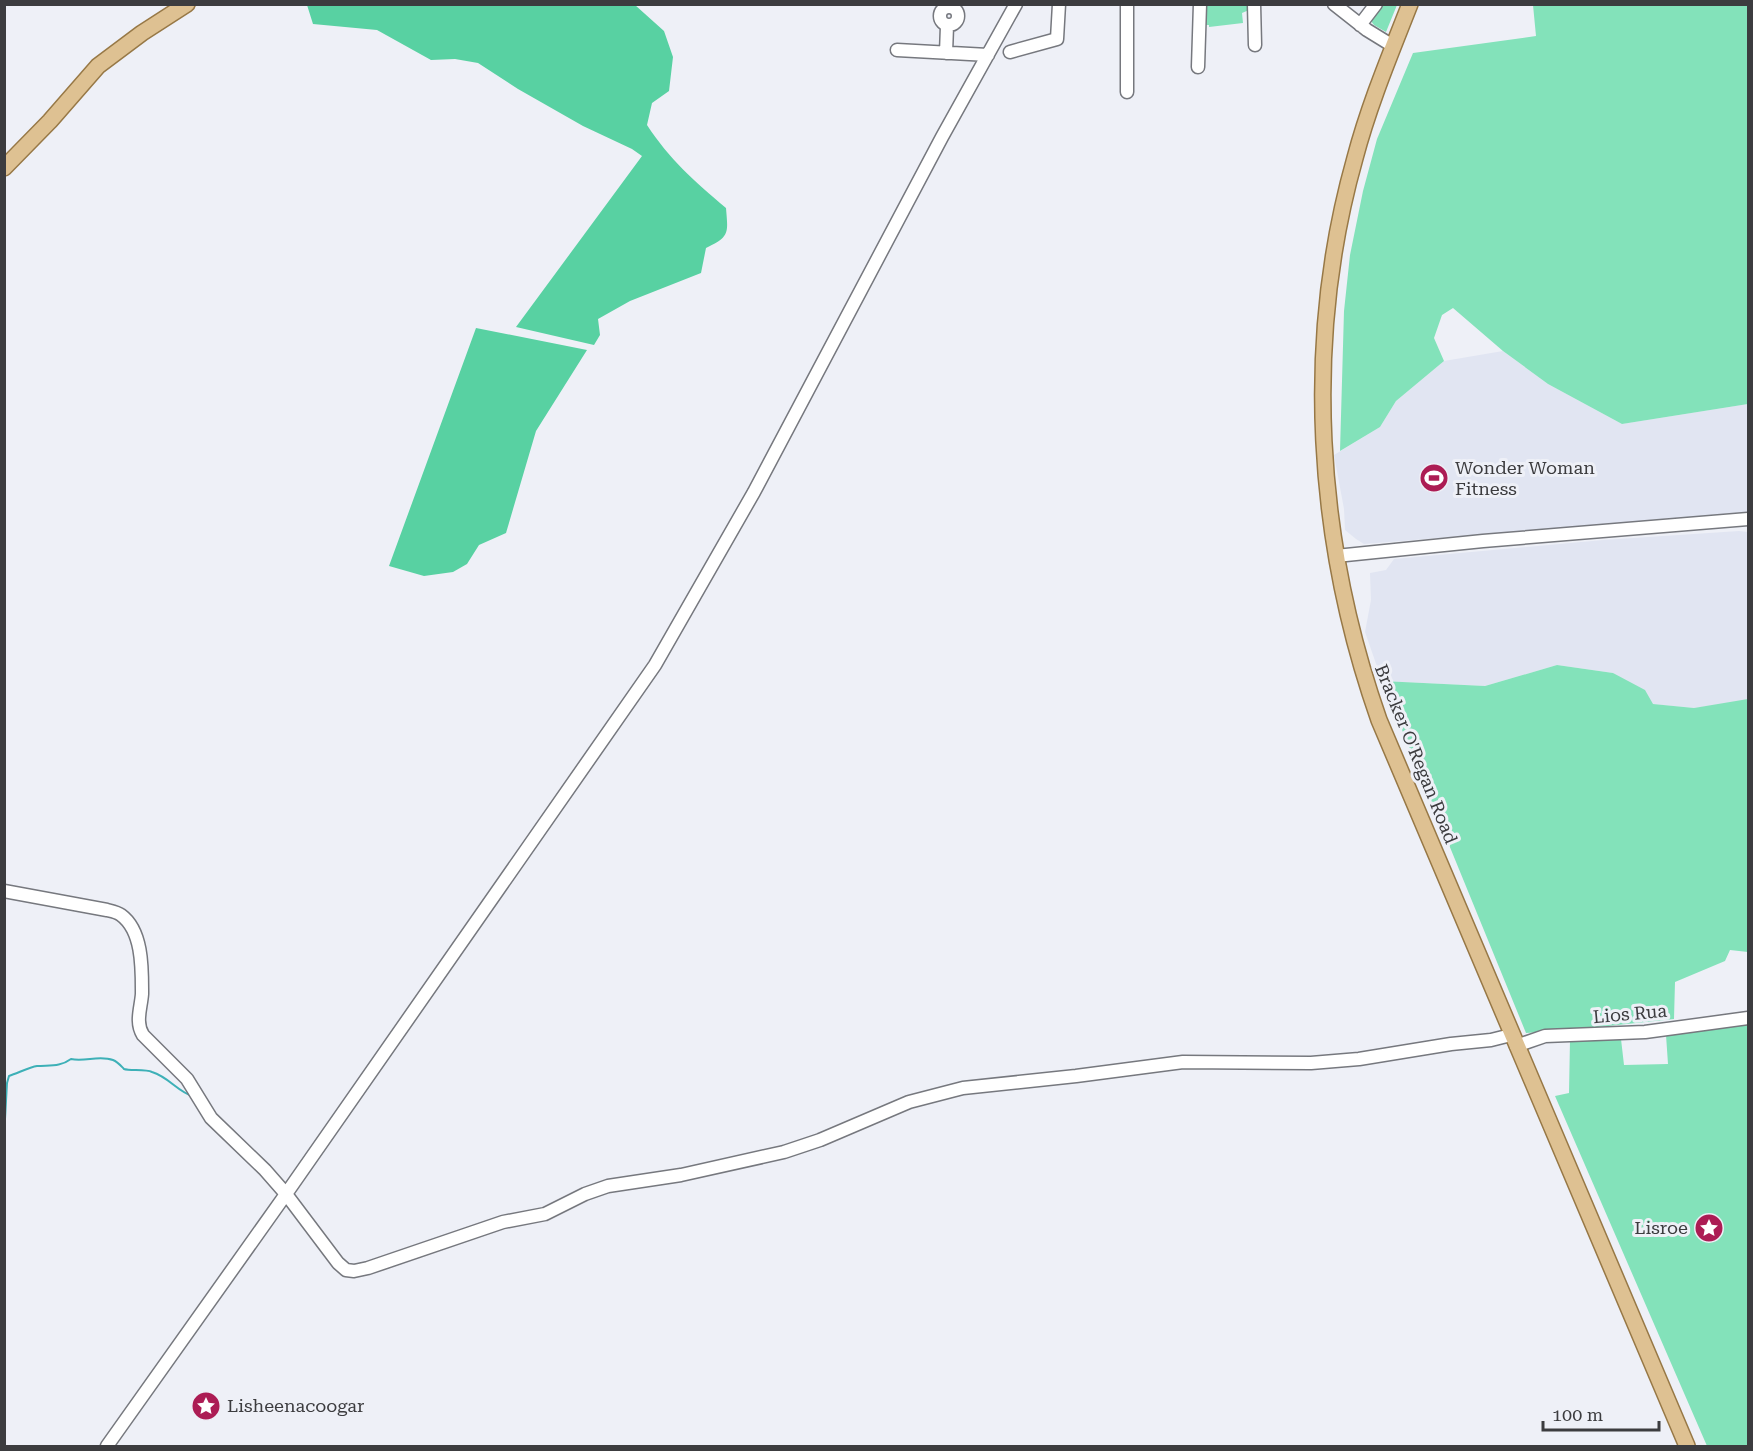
<svg xmlns="http://www.w3.org/2000/svg" width="1753" height="1451" font-family="'Roboto Serif',serif">
	<rect width="100%" height="100%" fill="#eef0f7"/>
	<path fill="#e1e5f2" d="M1503,351L1548,384L1622,424L1748,404V513L1364,544L1356,539L1345,530L1344,509L1334,455L1380,427L1396,401L1444,361Z
		M1739,531L1748,532V699L1740,702L1694,708L1652,704L1613,673L1557,665L1485,686L1382,681L1365,632L1371,600L1370,573L1386,570L1394,559L1603,540Z"/>
	<path fill="#83e2ba" d="M1248,4L1249,10L1242,13L1243,23L1209,27V25H1202L1203,5Z
		M1381,5H1397L1386,32L1374,25L1371,21L1375,17L1373,14Z
		M1533,5H1748V404L1622,424L1548,384L1503,351L1453,308L1442,315L1434,338L1444,361L1396,401L1380,427L1340,451L1344,311L1350,255L1363,191L1377,139L1413,53L1536,36Z
		M1557,665L1613,673L1645,690L1653,704L1694,708L1748,699V952L1730,950L1725,961L1675,982L1674,1019L1570,1030L1526,1033L1382,681L1485,686Z
		M1748,1022V1446H1707L1555,1096L1569,1093L1570,1040L1621,1039L1624,1065L1668,1064L1666,1035Z"/>
	<path fill="#58d1a2" d="M307,5H635L664,31L673,57L669,91L652,103L647,125C670,160 694,181 726,208C728,233 730,237 706,248L701,273L630,301L598,319L600,335L594,345L516,327L642,156L632,149L583,126L518,89L478,63L455,59L431,60L377,30L313,24Z
		M476,328L587,350L536,431L506,533L479,545L467,564L453,572L424,576L389,566Z"/>
	<g fill="none" stroke-linecap="round" stroke-linejoin="round">
		<path stroke="#3db0b7" stroke-width="2" d="M4,1137L7,1083L9,1076C18,1073 30,1067 37,1066C51,1065 60,1067 71,1059C85,1062 99,1055 113,1060C118,1062 121,1066 124,1069C129,1071 146,1069 152,1072C169,1077 179,1093 193,1096"/>
		<g stroke="#76787e" stroke-width="15">
			<path id="minor" d="M1254,4L1255,45
				M1334,4L1367,30L1393,46
				M940 16a9 9 0 1 1 18 0a9 9 0 1 1-18 0Z
				M1360,25L1376,4
				M897,50L988,55
				M1010,52L1057,39L1059,4
				M946,53L947,26
				M1198,67L1200,4
				M1127,92V4
				M1336,556L1483,541L1748,519
				M4,891L107,910C111,911 117,912 121,915C143,931 142,969 142,994C141,1008 135,1022 143,1035L187,1079L211,1118L265,1170L286,1194L338,1263L346,1270L354,1271L368,1268L503,1222L545,1214L585,1194L608,1186L681,1175L784,1152L820,1140L909,1102L963,1088L1076,1076L1183,1062L1311,1063L1359,1059L1451,1044L1491,1040L1511,1035
				M1516,1046L1545,1036L1645,1032L1748,1018
				M107,1446L286,1194L655,665L754,492L942,137L1016,4"/>
		</g>
		<g stroke="#977846" stroke-width="18">
			<path id="major" d="M1410,4C1390,55 1369,105 1355,158C1303,342 1316,541 1379,720L1687,1446
				M4,168L50,121L98,66L142,33L187,4"/>
		</g>
		<use href="#minor" stroke="#fff" stroke-width="12"/>
		<use href="#major" stroke="#dec192" stroke-width="15"/>
	</g>
	<defs>
		<g id="stadium-disc" transform="scale(1.5)"><circle r="9.5" fill="#ac1c54" stroke="#eef0f7"/><path d="M0-5a6.5 5 0 1 0 0 10a6.5 5 0 1 0 0-10ZM-3.5-1.8h7v3.6h-7Z" fill="#fff"/></g>
		<g id="sight-disc" transform="scale(1.5)"><circle r="9.5" fill="#ac1c54" stroke="#eef0f7"/><path d="M0-6L1.8-2.2L6-1.7L2.9 1.2L3.7 5.4L0 3.3L-3.7 5.4L-2.9 1.2L-6-1.7L-1.8-2.2Z" fill="#fff"/></g>
	</defs>
	<g fill-rule="evenodd">
		<use href="#stadium-disc" x="1434" y="478"/>
		<use href="#sight-disc" x="1709" y="1228"/>
		<use href="#sight-disc" x="206" y="1406"/>
	</g>
	<g text-anchor="middle" stroke-width="6" stroke-linejoin="round" paint-order="stroke">
		<g font-size="18" fill="#3c3c3f" stroke="#eef0f7" text-anchor="start">
			<text x="1455" y="474">Wonder Woman<tspan x="1455" dy="21">Fitness</tspan></text>
			<text x="1688" y="1234" text-anchor="end">Lisroe</text>
			<text x="227" y="1412">Lisheenacoogar</text>
		</g>
		<g font-size="18" fill="#3c3c3f" stroke="#eef0f7">
			<text transform="translate(1416 754) rotate(68)" y="6">Bracker O'Regan Road</text>
			<text transform="translate(1630 1014) rotate(-5)" y="6">Lios Rua</text>
		</g>
	</g>
	<rect width="1753" height="1451" fill="none" stroke="#3c3c3f" stroke-width="12"/>
	<path d="M1543 1421v9h116v-9" fill="none" stroke="#3c3c3f" stroke-width="3"/>
	<text x="1552" y="1421" font-size="18" fill="#3c3c3f" stroke="#eef0f7" stroke-width="4.5" paint-order="stroke">100 m</text>
</svg>
